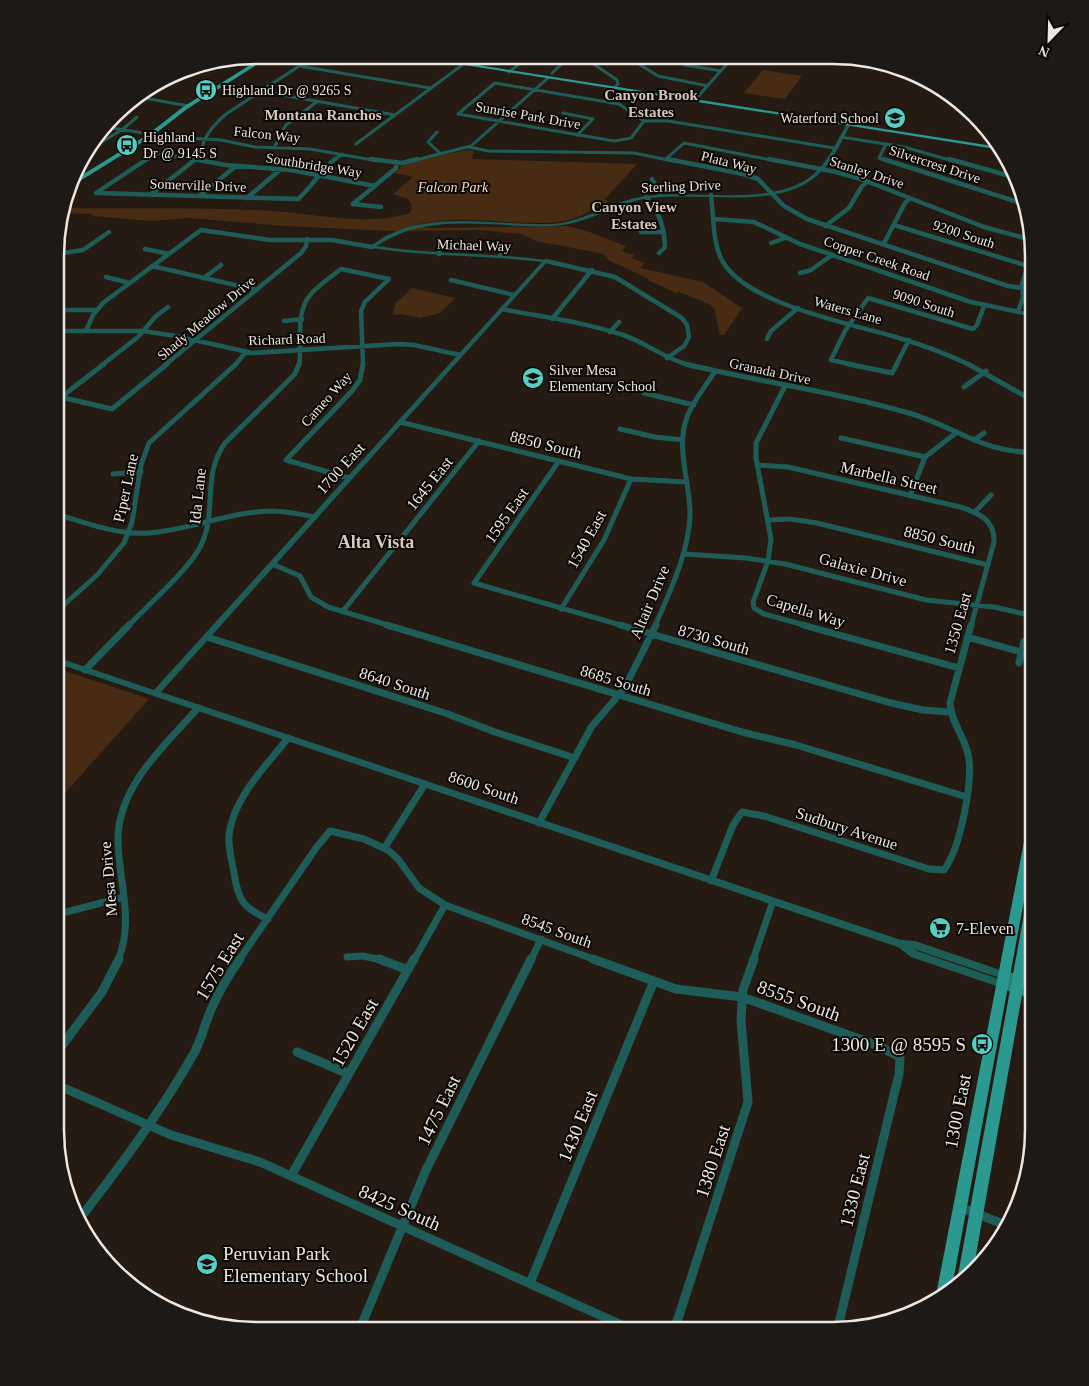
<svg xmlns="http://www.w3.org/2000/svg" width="1089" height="1386" font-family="'Times New Roman',serif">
	<rect width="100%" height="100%" fill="#261b13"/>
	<path fill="#472b13" d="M763,70L802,76L785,99L744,93Z
		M466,150L474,151L472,159L637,164L605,199L609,202C593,209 577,220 559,222C511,227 459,212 413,226L432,228L567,226L584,230L626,246L622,251L634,255L632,258L645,263L640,268L703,282L742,308L724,335H720L714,308L709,304L679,292L676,293L648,280L649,279L608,260L606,256L599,253L536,241L521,234L478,230L391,231L285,226L189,218L151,221L92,216V214L62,213L64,208C134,209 204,207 274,211C320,214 365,227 410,213L412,205L408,199L393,194L413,177L394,173L404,164Z
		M412,288L455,298L440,313L420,318L402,314L393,315L395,304Z
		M56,668L149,699L56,803Z"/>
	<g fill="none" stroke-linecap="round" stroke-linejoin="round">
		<path stroke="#1e5d57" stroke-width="3" d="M582,56L617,80L618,84L614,88
			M626,56L658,76L708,86
			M670,56L685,65L721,71
			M676,60L687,58
			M299,66L430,88
			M509,72L529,56
			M552,73L567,59L575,56
			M920,85L922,81
			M259,91L395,115
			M138,97L189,106
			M694,101L734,56
			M563,113L593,119L577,135
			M458,114L495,83L619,104L644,121
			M458,114L614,141L631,138L644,121
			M644,121H668L834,148
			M105,127L170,137L221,140L255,147L310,149L378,161
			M437,132L428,142L441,154
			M841,137L904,147L953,161
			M356,144L462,65
			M886,144L879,158L887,161
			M469,147L488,151L634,153L673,161
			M274,148L286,125L318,101
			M84,153L123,129L137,117
			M666,159L684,143L776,161
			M145,161L160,153L201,161
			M194,161C202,154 201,148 205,139C210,129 218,121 226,114L316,55
			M333,161L342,154
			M412,161L471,146L548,78"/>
		<path stroke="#1e5d57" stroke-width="4.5" d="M194,159L225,165L291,170L375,186
			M371,159L402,163L417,159
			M667,159L743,174L758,179L784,206L807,219L1008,286L1022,288
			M769,159L836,172L861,179L984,227L1032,240
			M883,159L1027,205
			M949,159L1017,178
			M652,179L660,195
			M96,193L147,159
			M96,193L298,199C313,186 320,171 335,159
			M150,195L196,159
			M711,195C714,217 712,243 723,262C748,305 853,324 899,338C923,345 947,354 970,365
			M199,196L236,166
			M646,197C660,213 664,226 665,247L659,253
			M247,198L281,169
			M353,204L396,168L397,163
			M353,204L381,207
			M715,219L754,222L800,244L971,302L1034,315
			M894,225L1028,266
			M825,226L849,208L862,186L868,182
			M641,232H664
			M771,243L785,238
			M883,245L905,203L910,198
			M145,249L169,254
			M57,254L83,250L109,232
			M439,254L440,245
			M500,256L504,248
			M546,261L615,277L682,318L687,325L689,337L684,346L667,358
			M152,266L257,290
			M800,273L811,270L832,255
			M106,277L130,283
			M204,278L221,265
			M451,280L514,295
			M502,309C542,317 584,322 623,335C647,343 666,360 690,365
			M66,310H96
			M1018,312L1023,297L1022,284L1033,249
			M552,319L592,270
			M284,321L302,319
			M57,331H143L176,336L252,353L399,344L414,345L460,355
			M86,331L93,315L103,303L201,230L270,240H332L372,247
			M610,332L619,322
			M767,339L771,331L798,308
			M102,365L138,337L156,316L168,307
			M165,365L301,253L306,246L307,239
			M235,365L246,352
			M299,365C303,342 294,313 311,294C320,284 331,277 341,269L389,279
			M363,365L361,311L365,302L389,279
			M854,365L831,360L845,331L868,298L973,329L977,325L984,306
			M896,365L909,340"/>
		<path stroke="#1e5d57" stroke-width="5" d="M685,364C760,382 837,392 912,414C955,427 986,454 1034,452
			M848,364L892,373L897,364
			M968,364L1034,401
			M785,386L756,443V458L771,539L768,561L753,602L754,608L764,614L808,626
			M964,387L986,371
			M644,393L694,405
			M56,396L112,409L167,364
			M56,401L104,364
			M400,422L631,479L687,482
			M620,429L655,437L683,440
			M841,438L925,457
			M974,440L984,433
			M56,451L61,449
			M559,461L474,583L624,626
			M757,465L788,467L960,507C979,513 995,520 994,542L971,626
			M113,474L141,472
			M349,478L286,460L352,391L360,380L363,364
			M910,496L925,457L957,432
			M975,512L991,495
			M56,514C86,523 117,535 149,533C190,530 229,512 270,511C285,511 300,514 315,517
			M769,520L790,519L817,523L988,565
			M684,554L746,558L785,564L926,600L994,607L1034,616
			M272,564L300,576L311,597L328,607L391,626
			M561,609L604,540L631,479
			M343,611L479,441
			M56,612L97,575L124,543L132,522L141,465L149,443L236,364
			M128,626C146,607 193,566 202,543C217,509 202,475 225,443L295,374L299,364
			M655,626C670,591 688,555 690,516C691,484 675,449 687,417C693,401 706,386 715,371"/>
		<path stroke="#1e5d57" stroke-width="7" d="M387,625L742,732L796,745L967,797
			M620,625L891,703L923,710L949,712
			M803,625L959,668
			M207,637L445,713L495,732L575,758
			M967,637L1021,652
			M1019,663L1024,641
			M85,670L129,625
			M539,823L592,726L624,689L656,625
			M385,847L425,784
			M711,881L733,825L742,812L764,816L929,869L944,870C960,849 974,780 968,754C964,736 951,722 950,703L971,625
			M55,915L124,897
			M268,919C243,908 238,900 234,873C232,861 228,848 229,835C233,798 266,766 288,738
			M347,957L363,956L382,960
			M118,960C135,920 118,880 118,839C118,786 166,744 198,708
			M239,960L316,848L330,831L364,839L388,850L398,859L419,888L445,905L596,960
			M414,960L445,905
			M531,960L541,939
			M753,960L773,901"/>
		<path stroke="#1e5d57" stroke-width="9" d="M379,959L408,970
			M593,959L676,989L742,997L879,1046L900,1057L899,1074L837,1331
			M297,1052L349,1074
			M55,1055L102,992L119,959
			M55,1084L171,1135L260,1162L635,1331
			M291,1176L414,959
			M960,1207L1008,1226
			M78,1221C119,1168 160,1113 193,1055C201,1042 204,1026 210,1012C218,993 228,976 240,959
			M530,1283L654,981
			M359,1331L426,1170L531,959
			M674,1331L748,1102L741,1020L743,990L754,959"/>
		<path fill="#1e5d57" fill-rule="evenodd" d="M847,124L850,125C841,143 831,165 814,178C773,211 694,190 644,199C612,205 584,226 550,226C500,228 439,214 393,237C387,239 382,243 377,246C433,255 490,252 546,260L548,261L161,692L901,940L915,941L1003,971L1006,972L1008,975L1006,978L1003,979L914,949L917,951L1005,981L1007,984L1005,987L1002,988L911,957L898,947L56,663V657L154,690L542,262C486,255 428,257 372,248L370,247V246C377,242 383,237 390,234C440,211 498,226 552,224C585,222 613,200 646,196C695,189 769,207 810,177C827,165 836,142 847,124Z"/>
		<path fill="#2e7e76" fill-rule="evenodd" d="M1003,970L1034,980V990L1010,982L1034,990V1000L998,987L997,984L998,981L1002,979L999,978L998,975L999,972Z"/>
		<path fill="#2b998f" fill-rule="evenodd" d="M266,55H272L187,109L151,137L75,184L72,185L74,180L147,135L183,107Z
			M401,55H415L999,147L1002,150Z
			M1034,812V847L952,1287L938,1300L936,1295L1029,816L1030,813Z
			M1034,887V927L974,1266L960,1280L958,1275L1028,892L1030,889Z"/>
	</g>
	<defs>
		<g id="bus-disc" transform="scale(1.125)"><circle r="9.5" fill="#57cec2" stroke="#0b0704"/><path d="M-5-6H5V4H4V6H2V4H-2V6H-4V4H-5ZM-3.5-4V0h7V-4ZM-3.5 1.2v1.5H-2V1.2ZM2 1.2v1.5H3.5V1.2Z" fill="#111"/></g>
		<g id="school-disc" transform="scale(1.125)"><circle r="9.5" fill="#57cec2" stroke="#0b0704"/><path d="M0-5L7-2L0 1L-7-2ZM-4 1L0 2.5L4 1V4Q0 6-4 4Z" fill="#111"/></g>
		<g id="supermarket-disc" transform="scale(1.125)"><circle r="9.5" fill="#57cec2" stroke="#0b0704"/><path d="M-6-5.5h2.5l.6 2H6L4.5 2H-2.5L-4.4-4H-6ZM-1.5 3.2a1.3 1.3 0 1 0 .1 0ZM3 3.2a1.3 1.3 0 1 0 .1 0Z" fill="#111"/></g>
	</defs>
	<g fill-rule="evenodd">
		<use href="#bus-disc" x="206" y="90"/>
		<use href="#school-disc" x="895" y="118"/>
		<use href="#bus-disc" x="127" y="145"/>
		<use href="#school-disc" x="533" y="378"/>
		<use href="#supermarket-disc" x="940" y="928"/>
		<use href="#bus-disc" x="982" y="1044"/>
		<use href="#school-disc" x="207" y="1264"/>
	</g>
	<g text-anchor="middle" stroke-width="4" stroke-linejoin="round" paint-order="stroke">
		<g font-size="14" fill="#eee6e0" stroke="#0b0704" text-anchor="start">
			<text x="222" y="95">Highland Dr @ 9265 S</text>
			<text x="879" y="123" text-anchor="end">Waterford School</text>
			<text x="143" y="142">Highland<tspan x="143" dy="16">Dr @ 9145 S</tspan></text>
			<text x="549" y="375">Silver Mesa<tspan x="549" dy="16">Elementary School</tspan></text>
		</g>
		<g font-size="14" fill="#eee6e0" stroke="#0b0704">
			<text transform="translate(528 115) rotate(10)" y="5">Sunrise Park Drive</text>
			<text transform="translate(267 134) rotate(6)" y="5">Falcon Way</text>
			<text transform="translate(729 162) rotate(14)" y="5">Plata Way</text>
			<text transform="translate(935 164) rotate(18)" y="5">Silvercrest Drive</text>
			<text transform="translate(314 165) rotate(9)" y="5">Southbridge Way</text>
			<text transform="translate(867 172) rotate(18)" y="5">Stanley Drive</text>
			<text transform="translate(198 185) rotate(2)" y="5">Somerville Drive</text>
			<text transform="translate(681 186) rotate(-2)" y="5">Sterling Drive</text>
			<text transform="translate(964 234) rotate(18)" y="5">9200 South</text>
			<text transform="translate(474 245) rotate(2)" y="5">Michael Way</text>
			<text transform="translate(877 258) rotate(19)" y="5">Copper Creek Road</text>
			<text transform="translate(924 303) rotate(18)" y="5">9090 South</text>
			<text transform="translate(848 310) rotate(16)" y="5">Waters Lane</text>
			<text transform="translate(206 318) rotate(-40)" y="5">Shady Meadow Drive</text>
			<text transform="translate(287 339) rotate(-2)" y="5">Richard Road</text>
			<text transform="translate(770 371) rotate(12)" y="5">Granada Drive</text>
			<text transform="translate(326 399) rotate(-48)" y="5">Cameo Way</text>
		</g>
		<g font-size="14" font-style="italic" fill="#f6d8c1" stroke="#0b0704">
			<text x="453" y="192">Falcon Park</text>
		</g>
		<g font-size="15" font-weight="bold" fill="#d6c8bc" stroke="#0b0704">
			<text x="651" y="100">Canyon Brook<tspan x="651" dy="17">Estates</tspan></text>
			<text x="323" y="120">Montana Ranchos</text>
			<text x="634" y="212">Canyon View<tspan x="634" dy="17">Estates</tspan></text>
		</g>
		<g font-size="16" fill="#eee6e0" stroke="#0b0704">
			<text transform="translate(546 444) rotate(14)" y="6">8850 South</text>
			<text transform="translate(340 468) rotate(-48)" y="6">1700 East</text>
			<text transform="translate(889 477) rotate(13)" y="6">Marbella Street</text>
			<text transform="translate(429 483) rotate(-51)" y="6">1645 East</text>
			<text transform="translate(125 488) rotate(-78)" y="6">Piper Lane</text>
			<text transform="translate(197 496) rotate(-84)" y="6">Ida Lane</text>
			<text transform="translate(506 515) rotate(-55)" y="6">1595 East</text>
			<text transform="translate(586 539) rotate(-61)" y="6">1540 East</text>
			<text transform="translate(940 539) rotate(14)" y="6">8850 South</text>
			<text transform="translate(863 569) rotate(15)" y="6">Galaxie Drive</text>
			<text transform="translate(649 602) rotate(-67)" y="6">Altair Drive</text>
			<text transform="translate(806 610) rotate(17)" y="6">Capella Way</text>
			<text transform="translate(957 623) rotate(-74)" y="6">1350 East</text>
			<text transform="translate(714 639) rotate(16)" y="6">8730 South</text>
			<text transform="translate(616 680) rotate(17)" y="6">8685 South</text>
			<text transform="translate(395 683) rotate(18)" y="6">8640 South</text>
			<text transform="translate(484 787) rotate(19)" y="6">8600 South</text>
			<text transform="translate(847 828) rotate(18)" y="6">Sudbury Avenue</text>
			<text transform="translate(108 879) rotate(-95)" y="6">Mesa Drive</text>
			<text transform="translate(557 930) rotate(20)" y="6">8545 South</text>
		</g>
		<g font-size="16" fill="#eee6e0" stroke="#0b0704" text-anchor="start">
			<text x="956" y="934">7-Eleven</text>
		</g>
		<g font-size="18" font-weight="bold" fill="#d6c8bc" stroke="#0b0704">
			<text x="376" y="548">Alta Vista</text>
		</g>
		<g font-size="19" fill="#eee6e0" stroke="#0b0704">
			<text transform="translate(219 966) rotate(-59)" y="7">1575 East</text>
			<text transform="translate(799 1000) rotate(20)" y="7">8555 South</text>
			<text transform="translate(354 1032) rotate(-60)" y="7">1520 East</text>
			<text transform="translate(438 1110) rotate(-64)" y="7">1475 East</text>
			<text transform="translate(957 1111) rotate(-79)" y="7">1300 East</text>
			<text transform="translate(577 1126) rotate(-68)" y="7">1430 East</text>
			<text transform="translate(712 1161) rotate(-72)" y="7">1380 East</text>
			<text transform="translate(854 1190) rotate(-76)" y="7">1330 East</text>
			<text transform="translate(400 1207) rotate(24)" y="7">8425 South</text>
		</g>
		<g font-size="19" fill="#eee6e0" stroke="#0b0704" text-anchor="end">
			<text x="966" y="1051">1300 E @ 8595 S</text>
			<text x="223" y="1260" text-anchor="start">Peruvian Park<tspan x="223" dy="22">Elementary School</tspan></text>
		</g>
	</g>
	<path d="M0 0H1089V1386H0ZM256 64H833A192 192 0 0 1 1025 256V1130A192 192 0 0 1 833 1322H256A192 192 0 0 1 64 1130V256A192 192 0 0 1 256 64Z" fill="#1d1916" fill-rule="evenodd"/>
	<path fill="none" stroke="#eee6e0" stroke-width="2.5" d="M256 64H833A192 192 0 0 1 1025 256V1130A192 192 0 0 1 833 1322H256A192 192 0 0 1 64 1130V256A192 192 0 0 1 256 64Z"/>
	<g transform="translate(1049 40) rotate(203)" stroke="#0b0704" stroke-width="4" paint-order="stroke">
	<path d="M0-4L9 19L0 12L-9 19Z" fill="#eee6e0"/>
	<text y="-8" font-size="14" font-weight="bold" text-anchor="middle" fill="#eee6e0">N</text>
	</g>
</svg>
